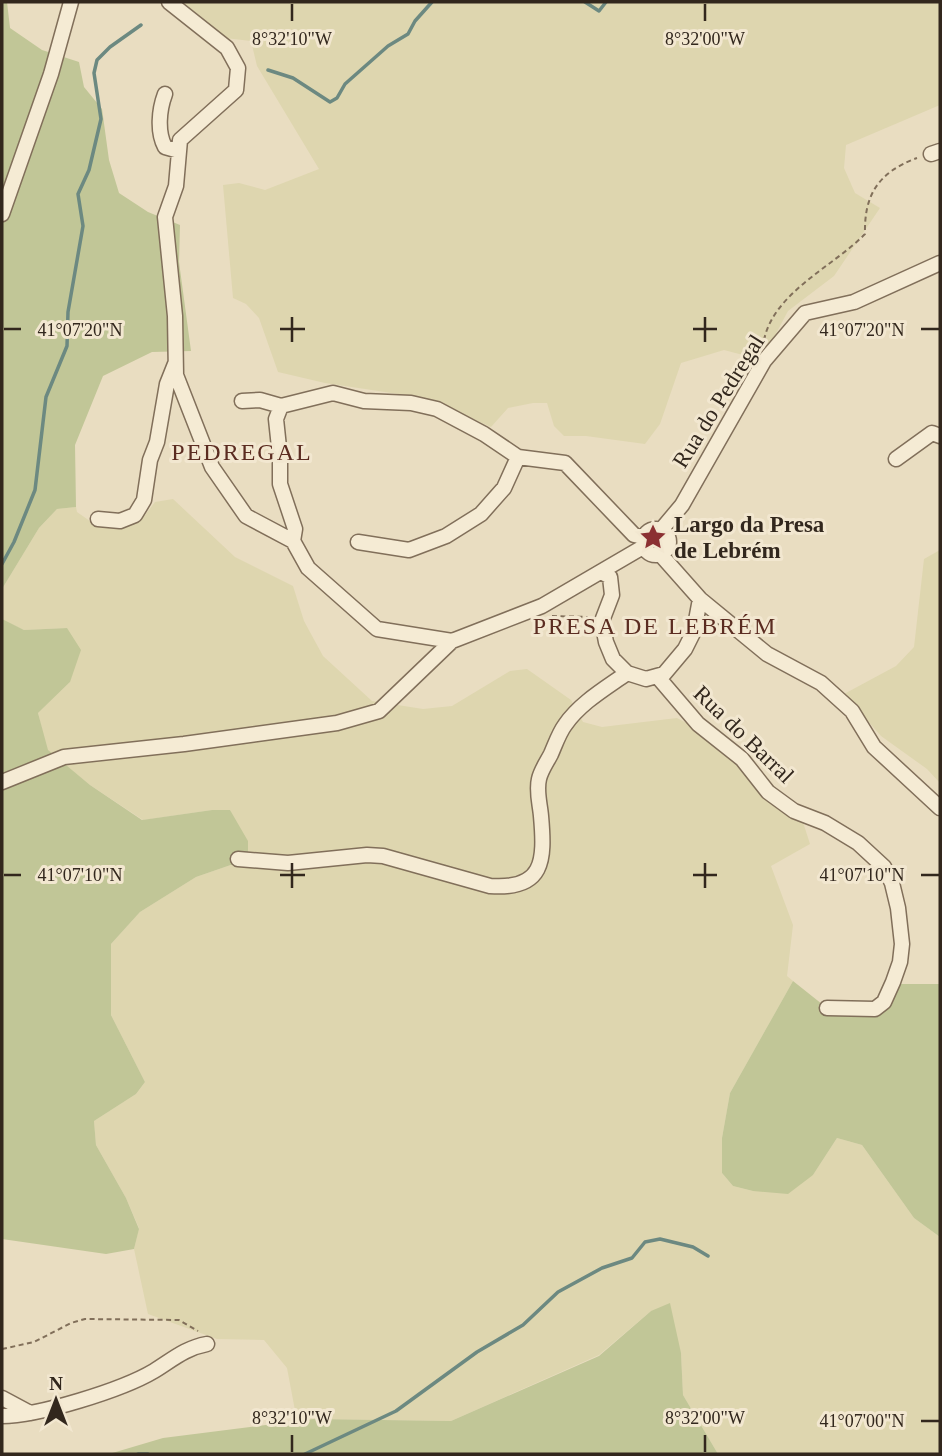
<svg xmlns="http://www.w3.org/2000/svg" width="942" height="1456" font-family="Georgia,serif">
	<rect width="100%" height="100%" fill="#e9ddc1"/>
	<path fill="#ded6af" d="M180,2H940V105L846,145L844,168L855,193L880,208L834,276L788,311L762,360L724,350L681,363L660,424L645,444L586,436H564L554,426L547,403H533L508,408L491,427L425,398L325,383L278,372L259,318L246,304L233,298L223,185L239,183L265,190L319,169L257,66L251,41L225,38Z
		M173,499L235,557L293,586L304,621L323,656L372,701L423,709L452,706L510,671L527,669L571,700L583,722L602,727L677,718L721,741L802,819L810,844L771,866L793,925L787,976L793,981L730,1093L722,1138V1173L733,1186L753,1191L813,1175L837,1138L862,1145L914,1218L940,1237V1454H718L683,1395L681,1353L651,1311L599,1355L451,1421L314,1419L297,1421L287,1368L264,1340L217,1339L148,1314L134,1249L139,1228L126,1198L96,1145L94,1121L136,1094L145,1082L111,1015V944L140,912L196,877L248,859L230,810H212L143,820L90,785L47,750L38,713L70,682L67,628L24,630L4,621L2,619V589L39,528L57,509L76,507L77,512L97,526L145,515L155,502Z
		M940,550V783L927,769L881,736L844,694L896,666L914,647L924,559Z"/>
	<path fill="#c1c697" d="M2,2H7L10,28L42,50L79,62L84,87L102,109L109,160L119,193L148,212L180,225L179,262L191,351L152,352L103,376L75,445L76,507L57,509L39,528L2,589Z
		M2,619L24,630L67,628L81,650L70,682L38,713L48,750L90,785L142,820L212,810H230L248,841V859L196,877L140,912L111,944V1015L145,1082L136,1094L94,1121L96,1145L126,1198L139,1229L134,1249L106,1254L2,1239Z
		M793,981L832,1012H882L891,984H940V1237L914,1218L862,1145L837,1138L813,1175L788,1194L753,1191L733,1186L722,1173V1138L730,1093Z
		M670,1303L681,1353L683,1395L718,1454H109L163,1438L314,1419L451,1421L599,1356L651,1311Z"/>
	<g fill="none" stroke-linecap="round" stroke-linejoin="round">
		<path stroke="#6c8981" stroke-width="3.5" d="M585,2L599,11L606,2
			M268,70L293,78L330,102L337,98L345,84L388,46L408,34L415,21L432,2
			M2,564L14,542L35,490L46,397L67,346L68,312L83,226L78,194L89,170L101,119L94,73L97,60L110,47L141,25
			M138,1454H148
			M305,1454L396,1411L477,1352L523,1325L558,1292L602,1268L632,1258L645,1242L660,1239L693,1247L708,1256"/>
		<g stroke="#816f5a" stroke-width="17">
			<path id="minor" d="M169,2L227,48L238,68L236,90L180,140L176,186L165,217L175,316L176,375L212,467L246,516L293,541L308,568L377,629L452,641L542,606L643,547
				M165,94C159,110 157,132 165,147L179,151
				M931,154L940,151
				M2,214L51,74L71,2
				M242,401L260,400L281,406
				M896,459L932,433L940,436
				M98,519L120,521L135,515L144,500L150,460L157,442L167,384L175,364
				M643 542a13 13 0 1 1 26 0a13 13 0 1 1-26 0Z
				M661,530L682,505L764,361L805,313L854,302L940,263
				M293,541L295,529L280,484V457L276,419L281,406L333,393L364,401L411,403L437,409L484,434L518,457L565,463L634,535L644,537
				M358,542L409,550L446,536L481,514L504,488L518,457
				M661,555L700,599L767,654L821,683L852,711L874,747L940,808
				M601,572L610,577L612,595L602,621L606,642L613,659L627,673L646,679L664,674L685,649L694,631L700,599
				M657,676L698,724L742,759L768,792L794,811L825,823L858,843L884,867L892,883L898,908L902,944L900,962L893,982L884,1002L875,1009L827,1008
				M2,782L64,757L184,744L337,723L379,711L452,641
				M238,859L288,863L367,855L383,856L490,886C544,890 545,861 541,816C540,804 536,791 539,779C541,770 547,762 551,754C555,745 559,733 565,725C580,703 606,688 627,673
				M2,1398L30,1413
				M2,1416C38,1416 122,1390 154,1371C172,1360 185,1348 207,1344"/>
		</g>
		<path stroke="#816f5a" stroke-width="2" stroke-dasharray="5 3.5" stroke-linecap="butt" d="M764,340C774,292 834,266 865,234C864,194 879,172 917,158
			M552,616L588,617
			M2,1349L34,1342L71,1323L85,1319L179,1320L198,1331"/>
		<use href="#minor" stroke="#f5ebd4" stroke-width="14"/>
	</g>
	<path fill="none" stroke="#32271d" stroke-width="2.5" d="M292,4V21M705,4V21M292,317V342M705,317V342M4,329H21M280,329H305M693,329H717M921,329H939M292,863V888M705,863V888M4,875H21M280,875H305M693,875H717M921,875H939M921,1421H939M292,1435V1452M705,1435V1452"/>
	<defs>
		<g id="sight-bare" transform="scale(2.1)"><path d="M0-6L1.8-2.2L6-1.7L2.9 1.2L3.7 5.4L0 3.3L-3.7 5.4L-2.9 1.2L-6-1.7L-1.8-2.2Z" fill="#8b3032" stroke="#f2e7d0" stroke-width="2.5" paint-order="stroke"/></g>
	</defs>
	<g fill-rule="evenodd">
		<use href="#sight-bare" x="653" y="537"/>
	</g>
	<g text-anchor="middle" stroke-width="6" stroke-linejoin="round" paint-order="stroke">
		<g font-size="23" fill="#32271d" stroke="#f2e7d0">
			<text transform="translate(718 401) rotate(-58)" y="8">Rua do Pedregal</text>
			<text transform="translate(744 734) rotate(44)" y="8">Rua do Barral</text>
		</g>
		<g font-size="23" font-weight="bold" fill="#32271d" stroke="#f2e7d0" text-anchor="start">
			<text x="674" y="532">Largo da Presa<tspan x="674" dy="26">de Lebrém</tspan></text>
		</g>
		<g font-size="24" letter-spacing="2" fill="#5b2c21" stroke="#f2e7d0">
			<text x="242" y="460">PEDREGAL</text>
			<text x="655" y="634">PRESA DE LEBRÉM</text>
		</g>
	</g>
	<g font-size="18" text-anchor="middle" fill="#32271d" stroke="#f2e7d0" stroke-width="6" stroke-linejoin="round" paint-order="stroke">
		<text x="292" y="45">8°32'10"W</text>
		<text x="705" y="45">8°32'00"W</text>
		<text x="80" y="336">41°07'20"N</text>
		<text x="862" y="336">41°07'20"N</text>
		<text x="80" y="881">41°07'10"N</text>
		<text x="862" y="881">41°07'10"N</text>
		<text x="292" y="1424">8°32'10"W</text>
		<text x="705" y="1424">8°32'00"W</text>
		<text x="862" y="1427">41°07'00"N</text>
	</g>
	<rect width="942" height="1456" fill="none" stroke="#32271d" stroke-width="7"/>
	<g transform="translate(56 1400)" stroke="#f2e7d0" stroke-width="5" paint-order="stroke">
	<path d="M0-5L12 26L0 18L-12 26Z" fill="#32271d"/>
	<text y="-10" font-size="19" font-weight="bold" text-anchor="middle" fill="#32271d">N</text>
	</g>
</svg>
